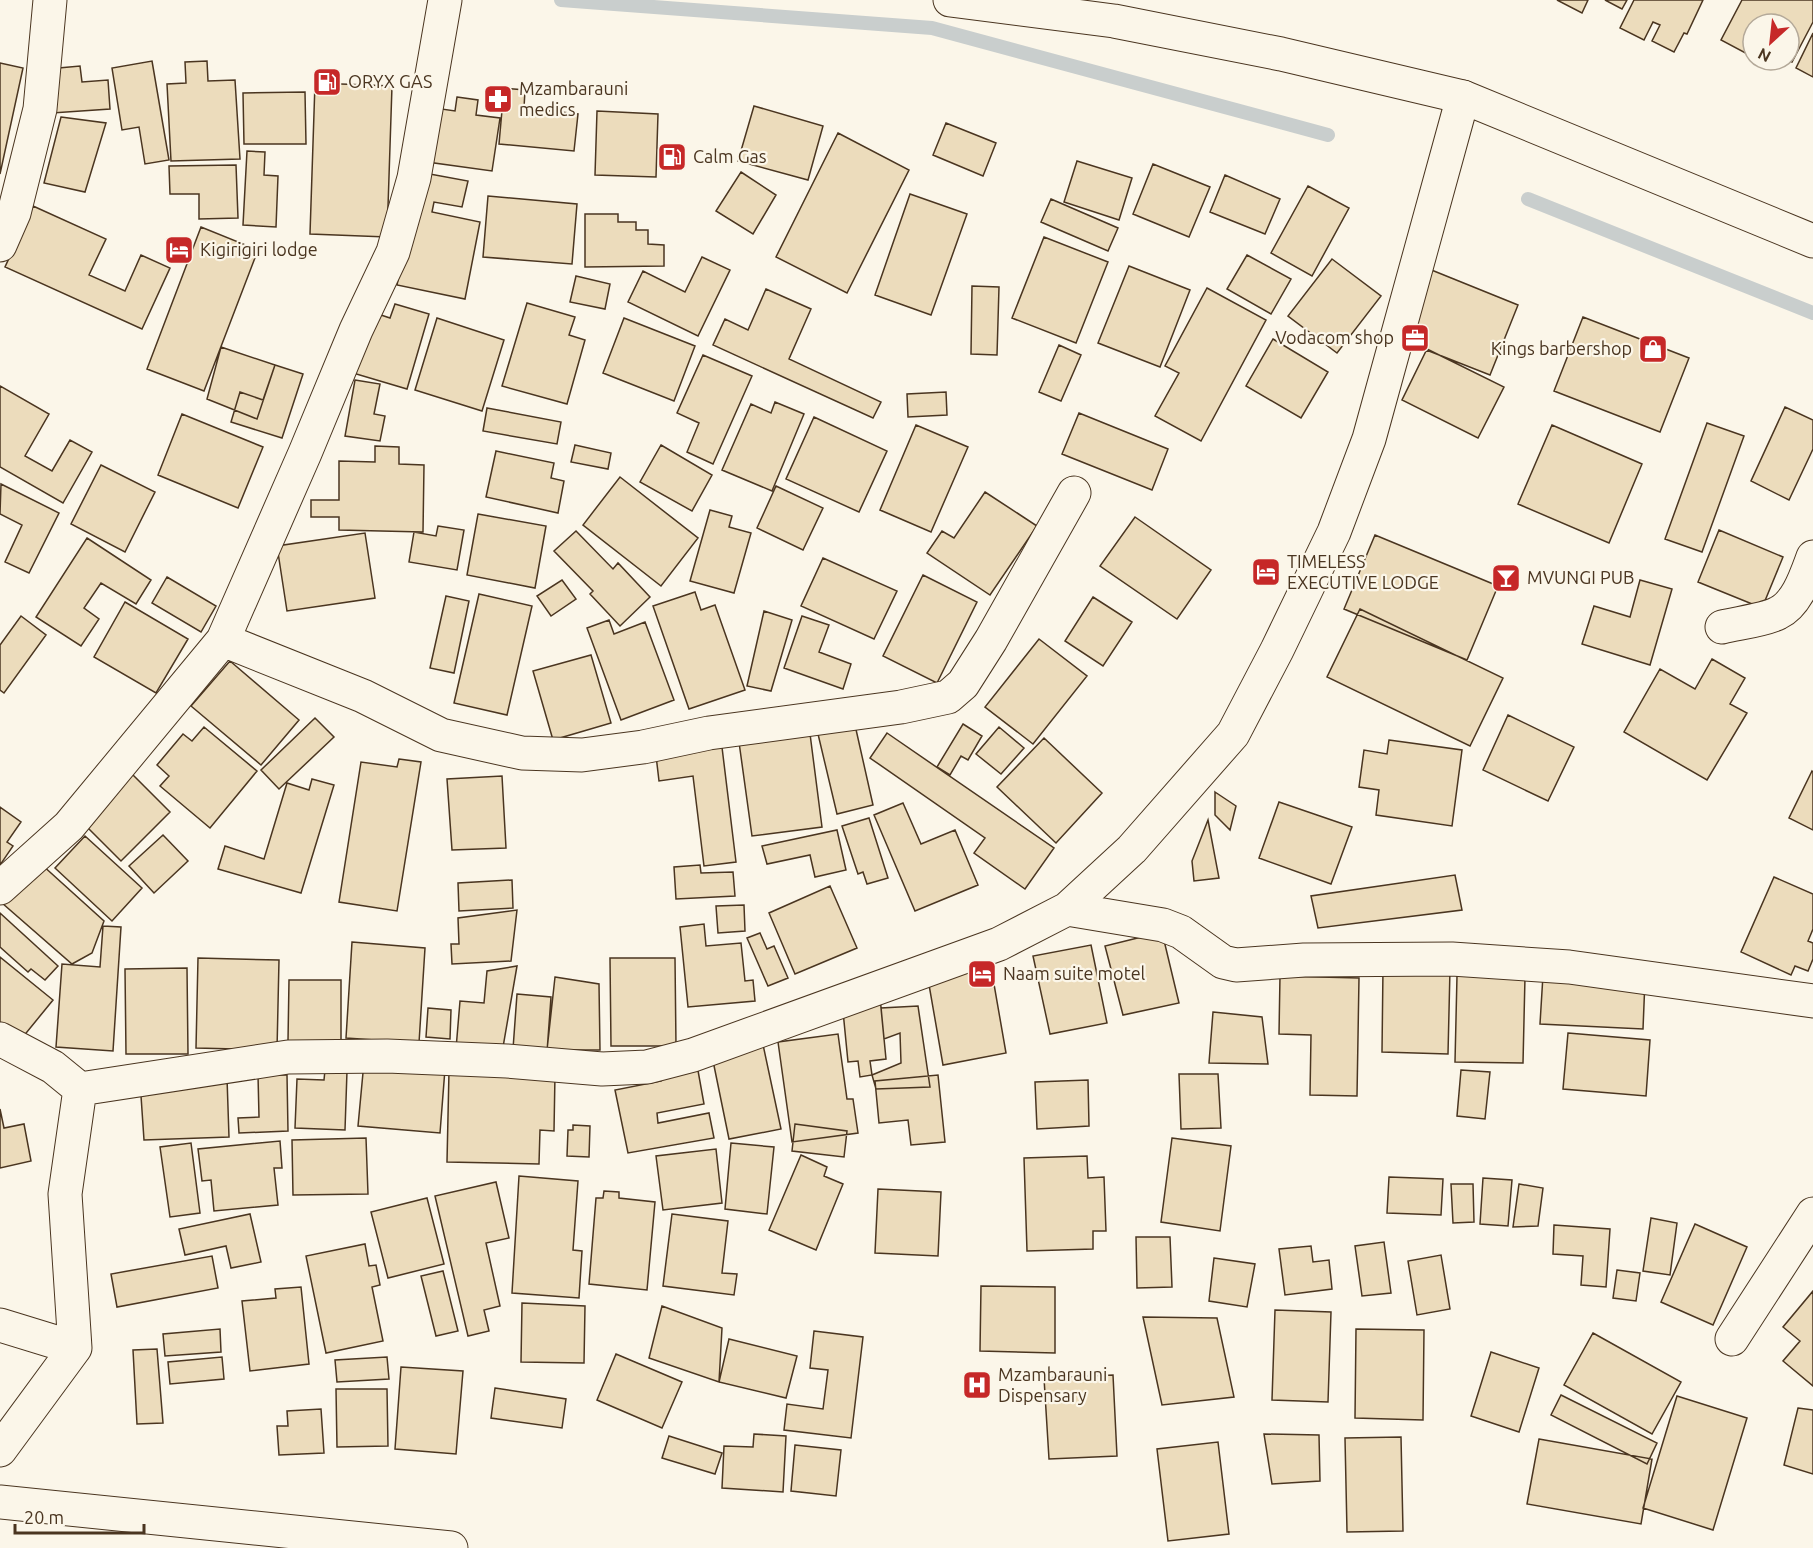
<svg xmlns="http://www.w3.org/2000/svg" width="1813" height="1548" font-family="Ubuntu,sans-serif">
	<rect width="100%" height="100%" fill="#fbf6e9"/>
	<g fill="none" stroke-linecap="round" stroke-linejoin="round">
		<path stroke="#c9cecd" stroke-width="14" d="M561,0L932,28L1328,135
			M1528,199L1813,313"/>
	</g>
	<path fill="#ecdcbc" stroke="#4a3520" stroke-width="1.5" d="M1557,0H1588L1582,13Z
		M1605,0H1627L1622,9Z
		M1634,0H1703L1687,34L1684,33L1674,52L1652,41L1660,25L1653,22L1644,40L1620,28Z
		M1742,0H1813V22L1792,62L1787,60H1789V24H1753V57L1721,40Z
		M1813,33V77L1796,68Z
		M152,61L169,160L145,164L139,127L122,130L112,68Z
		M207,61L208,81L235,80L240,159L171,161L167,84L186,83L185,62Z
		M0,63L23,68L0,174Z
		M80,66L82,82L108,80L110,109L52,113L48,69Z
		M315,83L392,86L387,237L310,234Z
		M504,88L525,90L524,108L578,114L574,151L499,144Z
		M305,92L306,144H244L243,93Z
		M457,97L478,100L476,115L500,118L492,171L420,161L428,107L455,111Z
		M754,106L823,126L808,180L738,161Z
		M597,111L658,114L656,177L595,175Z
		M61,117L106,123L85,192L44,183Z
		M946,123L996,143L983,176L933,155Z
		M838,133L909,170L847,293L776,257Z
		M247,151L265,152L264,175L278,176L276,227L243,225Z
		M1077,161L1132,178L1119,220L1064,202Z
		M1153,164L1210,187L1189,237L1133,214Z
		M236,165L238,218L199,219V194H170L169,166Z
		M419,172L468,181L462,207L434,202L432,212L480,222L465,299L397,285Z
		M741,172L776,195L753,234L716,211Z
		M1225,175L1280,199L1265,234L1210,212Z
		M1308,186L1349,208L1312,276L1271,253Z
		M910,194L967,214L931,315L875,295Z
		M488,196L577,204L572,264L483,257Z
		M1051,199L1118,228L1108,251L1041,222Z
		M33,206L106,239L89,275L125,291L141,255L170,268L142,329L5,267Z
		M585,214H618V222H636V230H648V244L664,245V266L585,267Z
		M201,227L258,250L204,391L147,369Z
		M1044,237L1108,262L1076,343L1012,318Z
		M1247,255L1291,279L1271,314L1227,289Z
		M702,257L730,270L698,336L628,302L643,271L685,292Z
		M1332,259L1381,296L1337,353L1288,316Z
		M1129,266L1190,290L1160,367L1098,343Z
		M1429,269L1518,305L1490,375L1401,340Z
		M576,276L610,284L605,309L570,302Z
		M972,286L999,287L997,355L971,354Z
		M1207,288L1266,320L1201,441L1155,416L1179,373L1165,366Z
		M766,289L811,309L789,359L881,402L873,418L713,345L725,319L748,330Z
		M527,303L575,317L569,335L585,340L567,404L502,386Z
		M395,304L429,314L407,389L353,373L372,312L390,318Z
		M1583,317L1689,358L1660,432L1554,391Z
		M437,318L504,340L482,411L415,390Z
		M624,318L695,346L674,401L603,373Z
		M1273,339L1328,372L1301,418L1246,386Z
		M1059,345L1081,355L1061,401L1039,392Z
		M221,347L275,365L257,419L207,399Z
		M1427,349L1504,387L1478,438L1402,400Z
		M703,355L752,376L713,464L687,452L699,423L677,413Z
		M275,365L303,374L282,438L231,422L240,392L263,400Z
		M355,380L380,384L374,414L385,416L380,441L345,436Z
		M0,386L49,414L25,456L52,471L70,440L92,452L63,503L0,467Z
		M946,392L947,415L908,417L907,394Z
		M775,402L804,414L772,491L722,470L751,404L771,413Z
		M1785,407L1813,420V449L1789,500L1751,481Z
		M487,408L561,422L557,444L483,431Z
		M1079,413L1168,449L1152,490L1062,454Z
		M182,414L263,447L238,508L158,475Z
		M814,417L887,451L859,512L786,479Z
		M1707,423L1744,436L1702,552L1665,539Z
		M916,425L968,447L931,532L880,510Z
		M1552,425L1642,464L1609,543L1518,504Z
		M575,445L611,453L608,469L571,462Z
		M661,445L712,475L692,511L640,482Z
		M375,446L399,447V464L424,465L423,532L339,530V517H311V500H339V461L375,462Z
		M496,451L554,463L551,478L564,481L558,513L486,497Z
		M101,465L155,492L125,552L71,524Z
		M620,477L698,538L661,586L583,525Z
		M1,484L59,513L29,573L5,562L22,525L0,514Z
		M776,486L823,508L803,550L757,528Z
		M985,492L1037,526L990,595L927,553L942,531L954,538Z
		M710,510L732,516L729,527L751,533L734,593L690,581Z
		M478,514L546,526L535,588L467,575Z
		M1135,517L1211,570L1177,619L1100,566Z
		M438,526L464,530L457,570L409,562L414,532L436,536Z
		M1719,530L1783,557L1762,608L1698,582Z
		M576,531L613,569L618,563L650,597L620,626L590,594L593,591L554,551Z
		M365,533L375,598L287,611L277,546Z
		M1375,535L1498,586L1467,660L1344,609Z
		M87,538L151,580L136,604L101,583L84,608L99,619L81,646L36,617Z
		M823,558L897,591L874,639L801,606Z
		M923,575L977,602L937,683L883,656Z
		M167,577L216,606L201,632L152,603Z
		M562,580L576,599L551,616L537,596Z
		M1640,580L1672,589L1650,665L1582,644L1594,606L1630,617Z
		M695,592L701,610L715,605L745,690L689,709L653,606Z
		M479,594L532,606L507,715L454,703Z
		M446,596L469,601L454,673L430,668Z
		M1093,597L1132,622L1103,666L1065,641Z
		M125,602L188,639L156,693L94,657Z
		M1360,609L1503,678L1470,746L1327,677Z
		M764,611L792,620L771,691L747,686Z
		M21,616L46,635L4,693L0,690V645Z
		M802,616L829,625L819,652L851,664L843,689L784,668Z
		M609,620L614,634L645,622L674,700L621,720L587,628Z
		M1039,639L1087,676L1033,744L985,707Z
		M591,655L611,723L553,740L533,671Z
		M1712,659L1745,678L1730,704L1747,713L1707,780L1624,732L1660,669L1695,689Z
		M230,661L299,720L261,765L191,706Z
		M1508,715L1574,747L1548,801L1483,770Z
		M315,718L334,737L279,789L261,770Z
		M963,724L982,736L968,760L961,756L950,775L937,767Z
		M855,725L873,805L837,814L818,734Z
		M809,726L822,827L752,836L738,735Z
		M204,727L257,771L210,828L160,786L169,776L157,765L183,734L192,741Z
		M999,727L1024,748L1001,774L976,754Z
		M887,733L1054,848L1025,889L974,853L985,838L870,758Z
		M1044,738L1102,793L1056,843L997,787Z
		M721,739L736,862L704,866L693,776L659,781L655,747Z
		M1389,740L1462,750L1452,826L1376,815L1379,790L1359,787L1364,750L1387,754Z
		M399,759L421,762L397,911L339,902L361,762L397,767Z
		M1812,771L1813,772V830L1789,818Z
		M130,772L170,812L121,861L81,821Z
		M502,776L506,848L452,850L447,779Z
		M312,779L334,785L301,893L218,869L225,846L264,859L287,783L309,790Z
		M1215,792L1236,806L1230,830L1215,815Z
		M1279,802L1352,827L1331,884L1259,858Z
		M903,803L921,844L955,830L978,885L915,911L874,815Z
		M0,807L21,822L7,842L13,846L0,865Z
		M869,818L888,878L867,884L863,872L858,874L842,826Z
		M1208,820L1219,878L1194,881L1192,861Z
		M837,830L846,870L815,877L810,855L767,864L762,846Z
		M163,835L188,861L154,893L129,866Z
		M85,836L142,888L112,921L55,868Z
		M41,864L104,921L92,953L72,964L2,903Z
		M700,865L701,873L733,872L735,896L676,899L674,867Z
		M1455,875L1462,910L1318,928L1311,896Z
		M1774,877L1813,894V929L1808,941L1813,943V959L1808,971L1795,966L1791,975L1741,952Z
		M512,880L513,908L459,911L458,883Z
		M830,886L857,948L795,974L769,913Z
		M744,905L745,931L718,933L716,906Z
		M517,910L511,961L452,964L451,944H459L458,918Z
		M0,913L58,966L45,980L31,969L28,972L0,947Z
		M704,924L706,946L741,943L745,981L753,980L755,1001L688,1007L680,927Z
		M103,926L121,927L113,1051L56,1047L62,964L100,967Z
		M1162,932L1179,1003L1123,1015L1105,946Z
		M760,933L767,949L774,946L788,978L768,986L747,938Z
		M352,942L425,948L419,1043L346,1038Z
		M1091,945L1107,1023L1050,1034L1033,956Z
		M0,957L53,1000L18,1043L0,1028Z
		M198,958L279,960L277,1050L196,1048Z
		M610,958H675L676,1046H611Z
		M517,966L502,1053L456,1049L460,1001L484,1003L487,971Z
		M991,967L1006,1053L943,1065L928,979Z
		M187,968L188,1054H126L125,969Z
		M1383,968L1450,969L1448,1054L1382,1052Z
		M1543,975L1645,980L1643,1029L1540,1024Z
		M1280,976L1359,978L1357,1096L1310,1095L1311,1035L1279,1034Z
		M1457,976L1525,977L1523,1063L1455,1062Z
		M555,977L599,984L600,1050H547Z
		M289,980H341V1042L288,1041Z
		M517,994L551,997L547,1052L513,1049Z
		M880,997L886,1059L870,1061L872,1075L860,1077L858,1061L848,1062L842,1001Z
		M918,1006L930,1087L876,1089L872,1075L901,1063L900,1033L884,1039L881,1008Z
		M428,1008L451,1010L450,1039L426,1037Z
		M1213,1012L1262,1017L1268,1064L1209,1063Z
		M1568,1033L1650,1040L1646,1096L1563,1089Z
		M838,1034L847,1099H853L858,1133L792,1142L778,1042Z
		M762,1040L781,1129L729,1139L711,1051Z
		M364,1062L445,1069L440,1133L358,1126Z
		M697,1065L704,1104L657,1113L658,1123L709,1113L714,1138L628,1153L615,1090L661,1081L658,1072Z
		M325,1070L347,1071L345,1130L295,1128L297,1079L324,1080Z
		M1461,1070L1490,1072L1485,1119L1457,1116Z
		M449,1071L555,1074L554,1131L540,1130L539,1164L447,1162Z
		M1179,1074H1218L1221,1128L1181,1129Z
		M258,1075H287L288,1131L239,1133L238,1118L259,1117Z
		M938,1075L945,1142L911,1145L908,1120L879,1123L875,1081Z
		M227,1078L229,1137L144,1140L140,1081Z
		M1088,1080L1089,1126L1037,1129L1035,1082Z
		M0,1109L4,1128L24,1124L31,1161L0,1168Z
		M795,1124L847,1131L844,1157L792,1151Z
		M573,1125L590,1126L589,1157L567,1156L568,1130H573Z
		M366,1138L368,1194L293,1195L292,1140Z
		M1172,1138L1231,1146L1220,1231L1161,1222Z
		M280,1141L282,1168H274L278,1205L214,1211L211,1180L202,1181L198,1149Z
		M191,1143L200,1213L170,1217L160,1147Z
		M731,1143L774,1147L767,1214L725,1209Z
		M716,1149L722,1203L663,1210L656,1156Z
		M801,1155L827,1167L824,1176L843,1184L816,1250L769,1230Z
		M1087,1156L1088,1178L1104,1177L1106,1231H1093V1249L1027,1251L1024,1158Z
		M519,1176L578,1181L573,1250L582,1251L579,1298L512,1293Z
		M1389,1177L1443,1179L1441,1215L1387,1213Z
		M1483,1178L1512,1180L1508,1226L1480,1224Z
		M496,1182L509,1238L486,1243L500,1306L484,1310L489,1331L468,1336L435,1196Z
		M1451,1184H1473L1474,1222L1453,1223Z
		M1519,1184L1543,1188L1538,1226L1513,1227Z
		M878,1189L941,1192L938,1256L875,1253Z
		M604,1191L619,1192V1198L655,1202L647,1290L589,1284L596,1198H603Z
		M427,1198L444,1264L388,1278L371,1212Z
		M250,1214L261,1262L231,1268L226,1246L185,1255L179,1229Z
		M672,1214L728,1221L722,1273L737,1274L734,1295L663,1286Z
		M1651,1218L1677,1223L1670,1275L1643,1271Z
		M1695,1224L1747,1247L1713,1325L1661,1302Z
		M1554,1225L1610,1229L1606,1287L1581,1285L1583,1256L1553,1254Z
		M1136,1237H1170L1172,1287L1137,1288Z
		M1384,1242L1391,1293L1362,1296L1355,1246Z
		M365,1244L369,1266L376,1265L380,1285L372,1287L383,1341L326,1353L306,1256Z
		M1311,1246L1313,1262L1329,1260L1332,1289L1285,1295L1279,1249Z
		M1441,1255L1450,1309L1417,1315L1408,1261Z
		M212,1256L218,1288L117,1307L111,1274Z
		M1214,1258L1255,1264L1247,1307L1209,1301Z
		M1617,1270L1640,1273L1636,1301L1613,1298Z
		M443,1271L458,1331L436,1336L421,1276Z
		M981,1286L1055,1287V1353L980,1351Z
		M301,1287L309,1364L250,1371L242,1301L276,1298L275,1289Z
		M1813,1291V1386L1783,1361L1800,1341L1783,1327Z
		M522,1303L585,1306L584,1363L521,1362Z
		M662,1306L722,1328L719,1382L649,1358Z
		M1275,1310L1331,1312L1328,1402L1272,1400Z
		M1143,1317L1217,1318L1234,1397L1162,1405Z
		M220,1329L221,1352L165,1356L163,1334Z
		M1356,1329L1424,1330L1423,1420L1355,1418Z
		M814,1331L863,1337L851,1438L784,1430L787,1404L823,1409L828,1370L810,1368Z
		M1593,1333L1681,1382L1652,1434L1564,1385Z
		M729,1339L797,1356L786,1398L719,1382Z
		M157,1349L163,1423L137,1424L133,1350Z
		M1491,1352L1539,1368L1519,1432L1471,1416Z
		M616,1354L682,1382L662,1428L597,1400Z
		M222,1357L224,1379L170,1384L168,1362Z
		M387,1357L389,1379L337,1382L335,1360Z
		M401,1367L463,1371L456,1454L395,1449Z
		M1113,1375L1117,1456L1049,1459L1044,1378Z
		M495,1388L566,1399L562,1428L491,1418Z
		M336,1389H387L388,1446L337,1447Z
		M1561,1395L1657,1443L1647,1464L1551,1415Z
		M1677,1396L1747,1418L1713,1530L1643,1508Z
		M1798,1408L1813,1410V1474L1784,1465Z
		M321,1409L324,1453L279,1455L277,1426H288L287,1411Z
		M754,1434L786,1436L783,1492L722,1488L724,1446L753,1447Z
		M1264,1434L1319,1435L1320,1481L1272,1484Z
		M669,1436L722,1453L715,1474L662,1458Z
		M1401,1437L1403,1531L1347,1532L1345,1438Z
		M1539,1439L1652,1459L1641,1524L1527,1504Z
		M1218,1442L1229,1534L1168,1541L1157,1449Z
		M795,1445L841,1450L836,1496L791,1491Z"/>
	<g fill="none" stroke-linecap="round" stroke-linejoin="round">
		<g stroke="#4a3520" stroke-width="35">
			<path id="street" d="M0,245L14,213L40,109L50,0
				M1722,627C1738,623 1765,620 1778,613C1797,604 1806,576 1813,557
				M223,640L363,696L441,735L522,753L582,755L643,747L709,733L901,707L948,697L963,684L991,640L1074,493
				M0,888L69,826L223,640L305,453L356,330L393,252L414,178L445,0
				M1067,909L1163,925L1181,932L1223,962L1236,965L1304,960L1452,959L1569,967L1813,1001
				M0,1039L53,1067L80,1089L65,1194L75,1348L0,1450
				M80,1089L288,1057L387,1056L507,1061L602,1069L647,1067L693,1055L999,944L1067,909L1132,849L1233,734L1277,650L1334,532L1369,439L1463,97
				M0,1325L75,1348
				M1732,1339L1813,1214
				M0,1502L451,1548"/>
		</g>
		<g stroke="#4a3520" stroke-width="35">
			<path id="primary" d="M950,0L1114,21L1281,54L1463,97L1813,241"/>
		</g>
		<use href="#street" stroke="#fbf6e9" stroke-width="33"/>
		<use href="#primary" stroke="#fbf6e9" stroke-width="33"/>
	</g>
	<defs>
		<g id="fuel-square" transform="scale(1.5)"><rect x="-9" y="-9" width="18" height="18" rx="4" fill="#c62828" stroke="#fbf6e9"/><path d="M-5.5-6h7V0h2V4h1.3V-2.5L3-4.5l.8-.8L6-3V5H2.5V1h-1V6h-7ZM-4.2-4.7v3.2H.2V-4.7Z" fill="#fff"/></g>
		<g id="pharmacy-square" transform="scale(1.5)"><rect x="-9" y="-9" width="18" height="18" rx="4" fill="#c62828" stroke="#fbf6e9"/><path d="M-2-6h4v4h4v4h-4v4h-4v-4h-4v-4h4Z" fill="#fff"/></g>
		<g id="hotel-square" transform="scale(1.5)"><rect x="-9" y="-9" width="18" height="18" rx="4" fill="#c62828" stroke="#fbf6e9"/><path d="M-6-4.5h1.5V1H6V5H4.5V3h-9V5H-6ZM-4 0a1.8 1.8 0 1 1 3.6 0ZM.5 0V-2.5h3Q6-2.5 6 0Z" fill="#fff"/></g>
		<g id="office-square" transform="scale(1.5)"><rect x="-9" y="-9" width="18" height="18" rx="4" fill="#c62828" stroke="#fbf6e9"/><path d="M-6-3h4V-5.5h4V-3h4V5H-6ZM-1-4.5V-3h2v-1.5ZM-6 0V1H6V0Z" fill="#fff"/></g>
		<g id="shop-square" transform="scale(1.5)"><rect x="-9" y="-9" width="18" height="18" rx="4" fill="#c62828" stroke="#fbf6e9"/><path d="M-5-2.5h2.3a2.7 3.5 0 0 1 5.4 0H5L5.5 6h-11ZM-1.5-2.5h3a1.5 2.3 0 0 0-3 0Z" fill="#fff"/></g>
		<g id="bar-square" transform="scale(1.5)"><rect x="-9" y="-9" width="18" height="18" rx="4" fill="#c62828" stroke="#fbf6e9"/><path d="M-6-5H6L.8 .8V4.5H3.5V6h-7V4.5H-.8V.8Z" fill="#fff"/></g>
		<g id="hospital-square" transform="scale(1.5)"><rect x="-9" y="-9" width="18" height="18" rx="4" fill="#c62828" stroke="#fbf6e9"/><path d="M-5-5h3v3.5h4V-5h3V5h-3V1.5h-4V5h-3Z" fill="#fff"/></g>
	</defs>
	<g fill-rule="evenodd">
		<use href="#fuel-square" x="327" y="82"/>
		<use href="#pharmacy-square" x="498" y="99"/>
		<use href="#fuel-square" x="672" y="157"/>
		<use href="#hotel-square" x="179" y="250"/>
		<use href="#office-square" x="1415" y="338"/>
		<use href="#shop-square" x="1653" y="349"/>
		<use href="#hotel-square" x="1266" y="572"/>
		<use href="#bar-square" x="1506" y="578"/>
		<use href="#hotel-square" x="982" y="974"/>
		<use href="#hospital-square" x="977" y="1385"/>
	</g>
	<g text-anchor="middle" stroke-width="4.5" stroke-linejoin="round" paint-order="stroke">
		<g font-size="18" fill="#4a3520" stroke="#fbf6e9" text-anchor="start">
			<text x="348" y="88">ORYX GAS</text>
			<text x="519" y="95">Mzambarauni<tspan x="519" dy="21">medics</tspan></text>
			<text x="693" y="163">Calm Gas</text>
			<text x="200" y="256">Kigirigiri lodge</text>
			<text x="1394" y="344" text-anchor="end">Vodacom shop</text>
			<text x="1632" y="355" text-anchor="end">Kings barbershop</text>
			<text x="1287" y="568">TIMELESS<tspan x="1287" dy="21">EXECUTIVE LODGE</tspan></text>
			<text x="1527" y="584">MVUNGI PUB</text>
			<text x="1003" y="980">Naam suite motel</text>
			<text x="998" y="1381">Mzambarauni<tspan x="998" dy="21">Dispensary</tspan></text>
		</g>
	</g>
	<g transform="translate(1771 42) rotate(207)"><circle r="28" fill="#fbf6e9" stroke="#b4a999" stroke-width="1.5"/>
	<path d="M0-4.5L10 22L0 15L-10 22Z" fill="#c62828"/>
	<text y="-9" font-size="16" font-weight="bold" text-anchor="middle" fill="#4a3520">N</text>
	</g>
	<path d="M15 1524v9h129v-9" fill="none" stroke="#4a3520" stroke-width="3"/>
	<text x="24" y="1524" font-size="18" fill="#4a3520" stroke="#fbf6e9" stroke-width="4.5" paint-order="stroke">20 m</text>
</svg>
